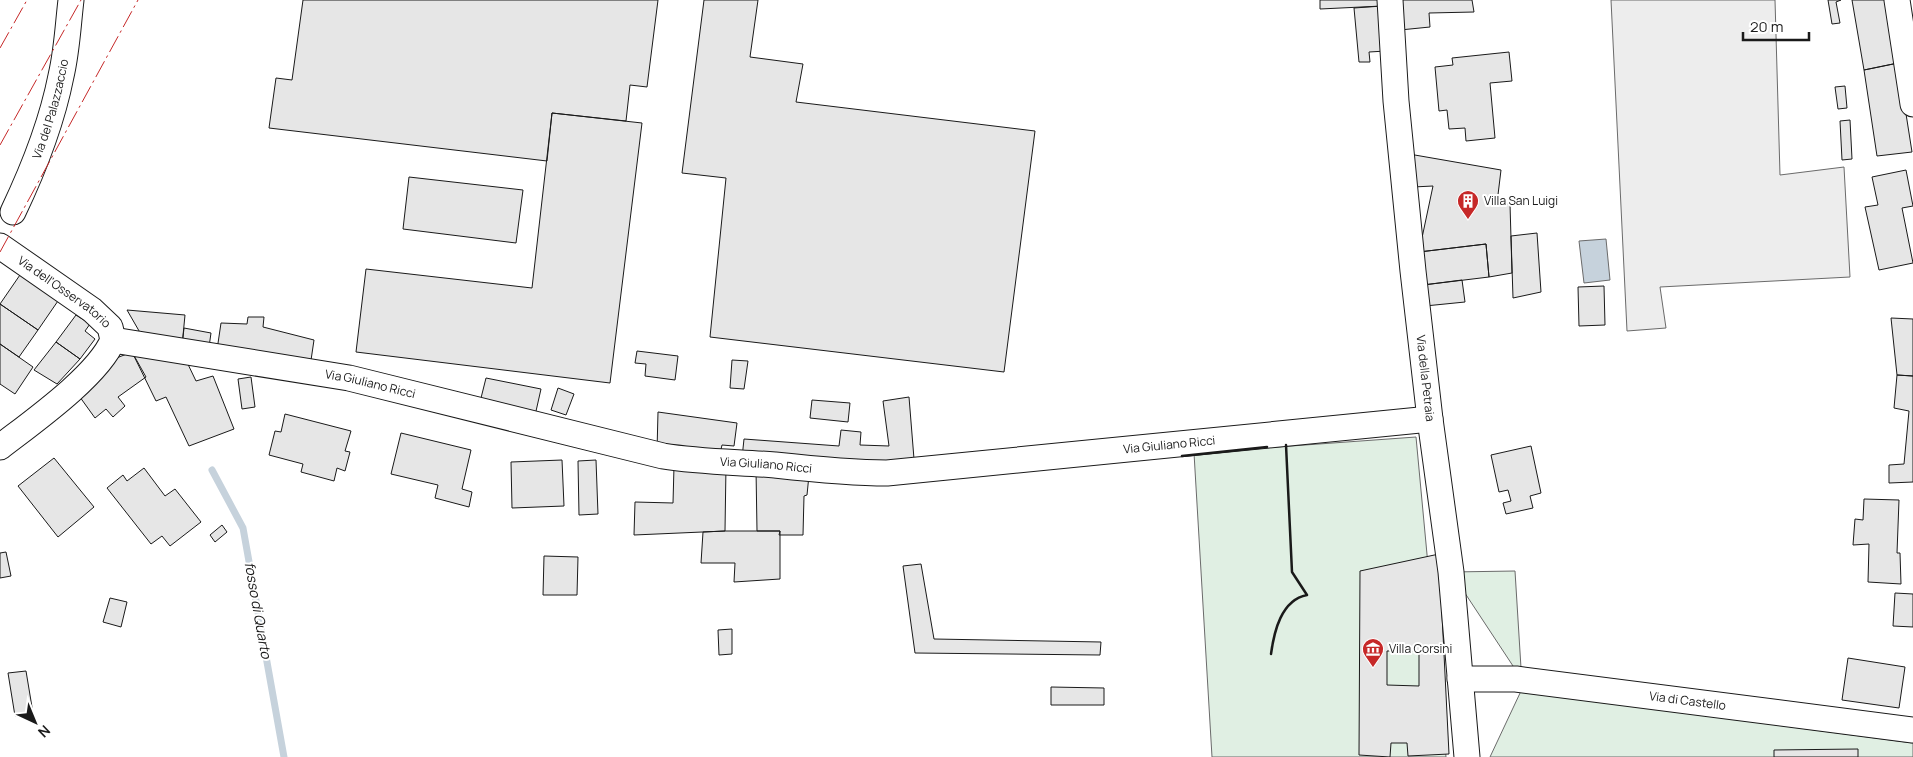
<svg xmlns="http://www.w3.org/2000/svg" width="1913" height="757" font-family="Manrope,sans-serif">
	<rect width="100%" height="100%" fill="#fff"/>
	<path fill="#e0efe3" stroke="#6a6a6a" d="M1416,437L1446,757H1212L1194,453Z
		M1515,571L1521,668L1515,669L1451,572Z
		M1521,691L1913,743V757H1490Z"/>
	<path fill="#ededed" stroke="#6a6a6a" d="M1611,0H1775L1780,175L1844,167L1850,277L1660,287L1666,328L1627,331Z"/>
	<path fill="#c6d2dc" stroke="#6a6a6a" d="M1606,239L1610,280L1584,283L1579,241Z"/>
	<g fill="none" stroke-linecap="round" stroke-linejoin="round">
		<path stroke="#c6d2dc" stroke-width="7" d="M212,470L243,528L284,757"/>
	</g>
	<path fill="#e6e6e6" stroke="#1a1a1a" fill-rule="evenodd" d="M303,0H658L647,87L630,85L626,121L552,113L547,161L269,128L276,78L292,80Z
		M704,0H758L750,57L803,64L796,102L1035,131L1004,372L710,337L726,178L682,173Z
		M1320,0H1382V6L1320,9Z
		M1397,0H1472L1474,12L1429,13L1430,27L1400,30Z
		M1828,0H1841L1836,2L1840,23L1832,24Z
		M1852,0H1887L1898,63L1864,70Z
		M1382,6L1386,51L1369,52L1370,62H1359L1354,8Z
		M1509,52L1512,81L1490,83L1495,138L1466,141L1465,128L1449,129L1447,110L1439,111L1435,67L1453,65L1452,58Z
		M1898,63L1912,152L1877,156L1864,70Z
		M1845,86L1847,108L1838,109L1835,87Z
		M552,113L642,123L610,383L356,352L366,269L532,288Z
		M1850,120L1852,159L1842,160L1840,121Z
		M1409,154L1501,170L1497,203L1510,204L1512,273L1489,277L1486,244L1419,252L1433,186L1413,187Z
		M1906,170L1913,206L1902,208L1913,263L1879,270L1865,207L1878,205L1872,177Z
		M409,177L523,190L516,243L403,229Z
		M1537,233L1541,292L1513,298L1511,236Z
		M1486,244L1489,277L1423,285L1419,252Z
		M22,272L60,298L38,330L0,304Z
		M1462,280L1465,302L1425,306L1423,285Z
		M1604,286L1605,325L1579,326L1578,287Z
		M0,304L38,330L19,357L0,344Z
		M127,310L185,315L182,346L146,343Z
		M76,315L90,324L85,331L95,339L80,359L56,342Z
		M248,317H264L263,327L314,340L310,367L217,350L221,323L247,324Z
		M1891,318L1913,319V376L1897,375Z
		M184,328L211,333L209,347L182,346Z
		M56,342L80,359L57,384L34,370Z
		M0,344L33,367L15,394L0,384Z
		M637,351L678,356L675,380L645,376L646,364L635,363Z
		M132,352L184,356L196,381L213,376L234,429L189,446L166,397L156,401Z
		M132,352L146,377L118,397L125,406L113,417L106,409L95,418L77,393L119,357Z
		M732,360L748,361L744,389L730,388Z
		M1897,375L1913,376V482L1889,483V465L1904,464L1909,411L1894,408Z
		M251,377L255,407L242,409L238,379Z
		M486,378L541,389L534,420L479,406Z
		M558,388L574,394L566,415L551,410Z
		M909,397L914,459L858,467L742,458L744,439L839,446L841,430L861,432L860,445L889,446L883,401Z
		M812,400L850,403L848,422L810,418Z
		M658,412L737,423L734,446L722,445L719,458L657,451Z
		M285,414L351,431L345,451L350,452L345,471L337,468L334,481L301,472L303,464L269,455L275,431L281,432Z
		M401,433L471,450L462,489L472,492L469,507L435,498L438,485L391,474Z
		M1531,446L1541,493L1530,496L1533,508L1506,514L1503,503L1511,501L1508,490L1499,492L1491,455Z
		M54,458L94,507L58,537L18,486Z
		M562,460L564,506L512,508L511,462Z
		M596,460L598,514L579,515L578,461Z
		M674,466H726L725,531L634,535L635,502L673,503Z
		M144,468L165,496L175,489L201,522L170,546L162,536L151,544L107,488L123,475L127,481Z
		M756,469L809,475L807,495L804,496L803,535H779L780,531H757Z
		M1864,499L1899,500L1897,553H1900L1901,584L1868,582L1869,544L1853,545L1855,519L1863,520Z
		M222,525L227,532L215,542L210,535Z
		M725,531H780V579L734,582L735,563H701L703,532Z
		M6,552L11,576L0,578V553Z
		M1439,554L1449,754L1408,756L1407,743H1391L1390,757L1359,755L1360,571ZM1387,651H1419V686L1387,685Z
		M544,556L578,557L577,595H543Z
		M921,564L934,639L1101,642L1100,655L915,653L903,566Z
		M1895,593L1913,594V627L1893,626Z
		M110,598L127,602L121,627L103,622Z
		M732,629V654L719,655L718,630Z
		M1848,658L1905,667L1899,708L1842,700Z
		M26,671L33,713L15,716L8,673Z
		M1051,687L1104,688V705H1051Z
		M1858,749V757H1774V750Z"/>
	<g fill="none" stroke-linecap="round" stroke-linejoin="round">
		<g stroke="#1a1a1a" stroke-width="27">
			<g id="minor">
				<path id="s1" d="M1390,0L1396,101L1413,271L1430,419L1451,572L1467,757"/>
				<path d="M1897,0L1913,104"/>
				<path id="s2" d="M13,212C33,170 52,122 61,76C67,51 68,25 71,0"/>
				<path id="s3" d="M0,246L92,310L110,327L113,340C98,376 31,423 0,447"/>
				<path id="s4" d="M113,340L349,378L663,456C700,462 737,462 775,465C812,469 849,473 887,473L1430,419"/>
				<path id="s5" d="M1460,679H1516L1913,730"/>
			</g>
		</g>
		<use href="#minor" stroke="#fff" stroke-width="25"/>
		<path stroke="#1a1a1a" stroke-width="2.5" d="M1182,456L1267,447
			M1271,654C1274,632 1281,600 1307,595L1292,572L1286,445"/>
		<path stroke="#c62828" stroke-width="1" stroke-dasharray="18 4 2.5 4" stroke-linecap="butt" d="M0,48L27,0
			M0,145L81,0
			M0,252L138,0"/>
	</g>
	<defs>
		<g id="building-pin" transform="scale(1.125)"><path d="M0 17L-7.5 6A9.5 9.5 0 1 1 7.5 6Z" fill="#c62828" stroke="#fff"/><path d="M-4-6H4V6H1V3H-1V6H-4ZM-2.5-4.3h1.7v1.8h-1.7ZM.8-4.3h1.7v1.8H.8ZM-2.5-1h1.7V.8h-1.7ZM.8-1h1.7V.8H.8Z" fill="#fff"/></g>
		<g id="museum-pin" transform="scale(1.125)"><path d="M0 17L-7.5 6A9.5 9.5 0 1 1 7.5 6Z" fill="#c62828" stroke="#fff"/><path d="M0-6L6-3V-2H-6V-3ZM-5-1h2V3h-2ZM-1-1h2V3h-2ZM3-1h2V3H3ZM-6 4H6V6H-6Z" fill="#fff"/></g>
	</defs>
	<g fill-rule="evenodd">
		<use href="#building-pin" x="1468" y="201"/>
		<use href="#museum-pin" x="1373" y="649"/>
	</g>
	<g text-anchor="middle" stroke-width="4" stroke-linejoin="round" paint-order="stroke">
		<g font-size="12" fill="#1a1a1a" stroke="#fff">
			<text dy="4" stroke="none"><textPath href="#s2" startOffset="110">Via del Palazzaccio</textPath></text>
			<text dy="4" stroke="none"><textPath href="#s3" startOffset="79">Via dell'Osservatorio</textPath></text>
			<text dy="4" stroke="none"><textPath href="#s1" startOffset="380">Via della Petraia</textPath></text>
			<text dy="4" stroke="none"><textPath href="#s4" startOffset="261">Via Giuliano Ricci</textPath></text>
			<text dy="4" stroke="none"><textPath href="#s4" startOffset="1071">Via Giuliano Ricci</textPath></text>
			<text dy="4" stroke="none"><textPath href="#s4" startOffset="666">Via Giuliano Ricci</textPath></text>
			<text dy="4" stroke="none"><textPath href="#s5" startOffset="229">Via di Castello</textPath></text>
		</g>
		<g font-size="12" fill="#1a1a1a" stroke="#fff" text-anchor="start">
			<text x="1484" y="205">Villa San Luigi</text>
			<text x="1389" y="653">Villa Corsini</text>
		</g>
		<g font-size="14" font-style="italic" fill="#1a1a1a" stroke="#fff">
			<text transform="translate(258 610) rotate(80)" y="5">fosso di Quarto</text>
		</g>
	</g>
	<g transform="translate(35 722) rotate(136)" stroke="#ffffff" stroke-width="4" paint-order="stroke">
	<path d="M0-4L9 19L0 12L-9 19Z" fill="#1a1a1a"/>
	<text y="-8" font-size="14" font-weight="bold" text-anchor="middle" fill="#1a1a1a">N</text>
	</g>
	<path d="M1743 32v8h66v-8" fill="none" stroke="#1a1a1a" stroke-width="2.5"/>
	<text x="1750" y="32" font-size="15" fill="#1a1a1a" stroke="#ffffff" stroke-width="4" paint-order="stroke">20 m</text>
</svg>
